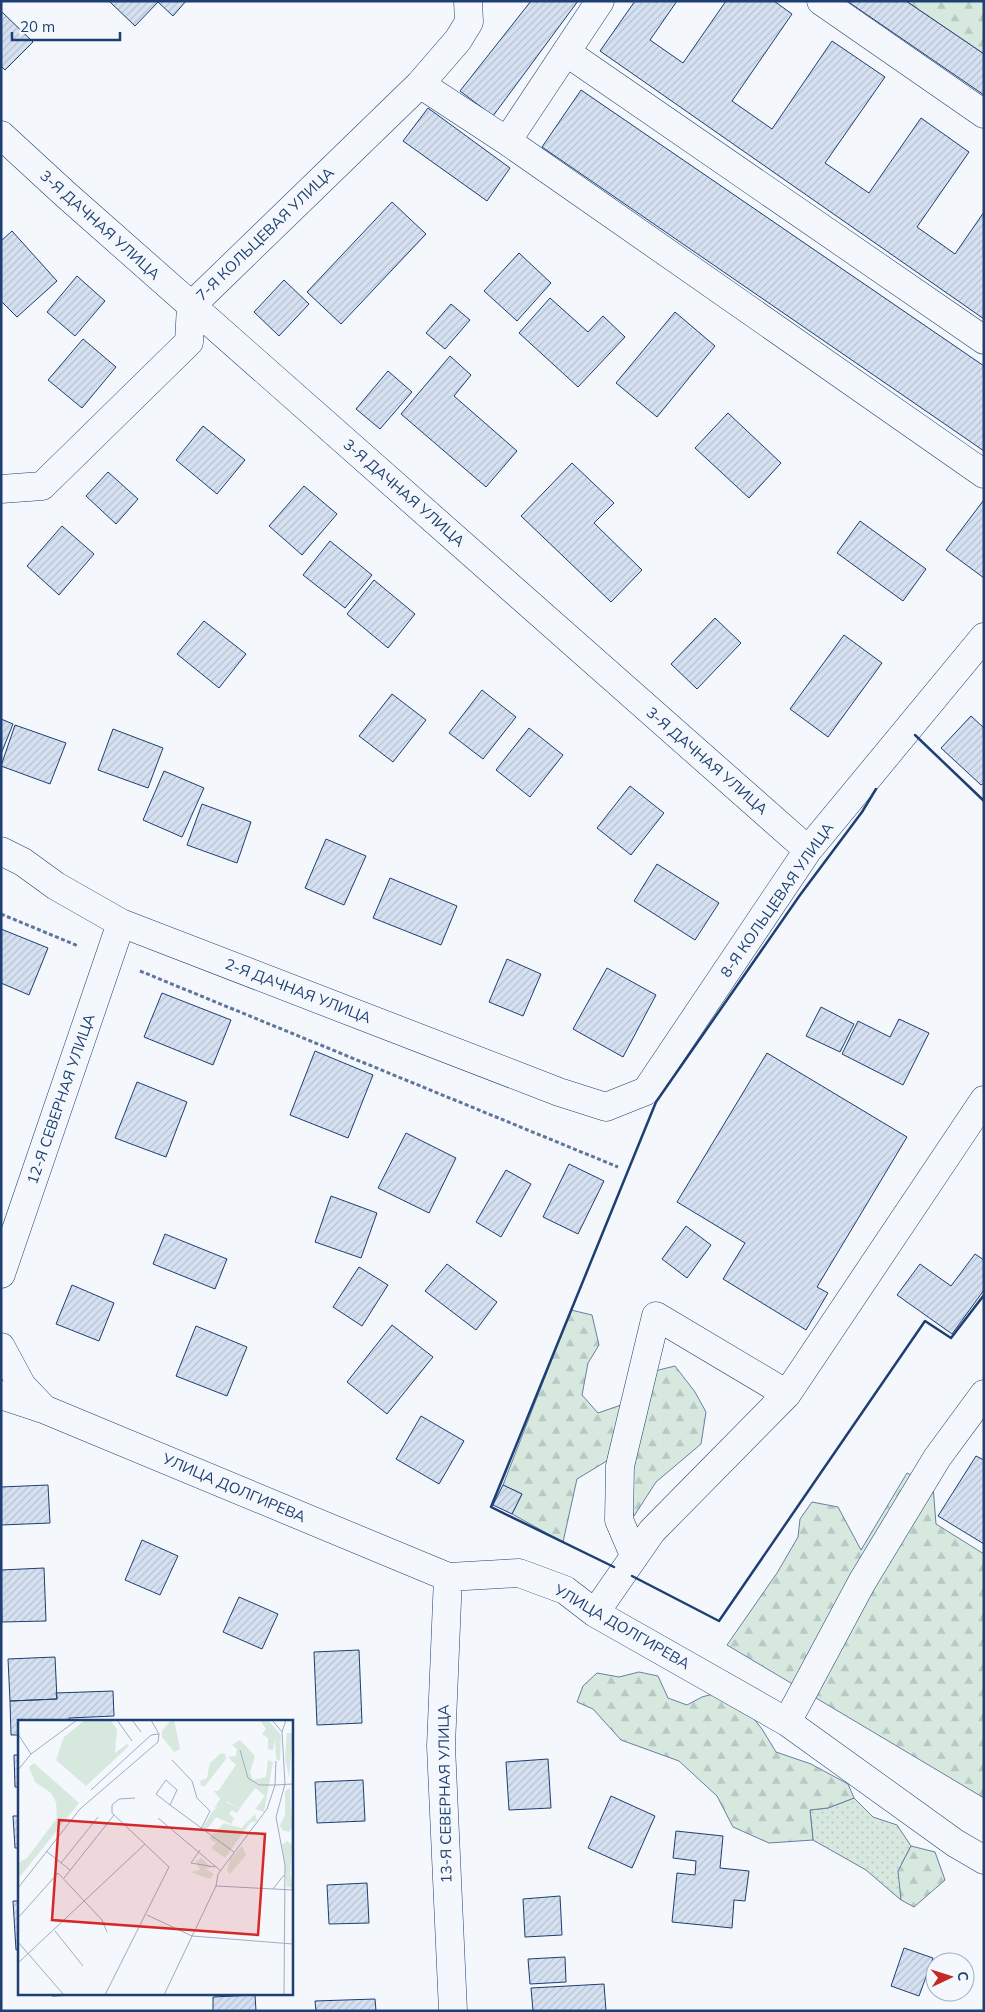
<svg xmlns="http://www.w3.org/2000/svg" width="985" height="2012" font-family="Mulish,sans-serif">
	<defs>
		<pattern id="grass-dots" width="8" height="8" patternUnits="userSpaceOnUse" patternTransform="scale(1.25)"><rect width="8" height="8" fill="#d7e8df"/><path d="M2 2h.1M6 6h.1" fill="none" stroke="#b8c8c3" stroke-width="1.8" stroke-linecap="round"/></pattern>
		<pattern id="forest-firs" width="22" height="20" patternUnits="userSpaceOnUse" patternTransform="scale(1.25)"><rect width="22" height="20" fill="#d7e8df"/><path d="M5 1l3.5 6h-7zM16 11l3.5 6h-7z" fill="#b8c8c3"/></pattern>
		<pattern id="building-hatch" width="6" height="6" patternUnits="userSpaceOnUse" patternTransform="scale(1.25)"><rect width="6" height="6" fill="#d5e0f0"/><path d="M-1 1l2-2M0 6l6-6M5 7l2-2" fill="none" stroke="#b6c1d1"/></pattern>
	</defs>
	<rect width="100%" height="100%" fill="#f4f7fb"/>
	<path fill="url(#grass-dots)" stroke="#687fa3" d="M854,1798L873,1817L897,1825L911,1846L902,1863L901,1900L866,1870L813,1840L810,1810L828,1808Z"/>
	<path fill="url(#forest-firs)" stroke="#687fa3" d="M906,1H984V54Z
		M571,1310L592,1315L599,1345L588,1363L582,1395L598,1413L624,1404L630,1377L675,1366L695,1392L706,1412L701,1444L656,1482L634,1516L610,1459L577,1479L563,1542L512,1514L522,1494L503,1485Z
		M907,1473L933,1486L936,1524L984,1554V1798L727,1645L777,1573L798,1537L800,1519L812,1502L838,1507L861,1550Z
		M639,1672L658,1676L668,1698L687,1705L702,1697L716,1693L746,1709L762,1729L776,1752L811,1764L848,1784L854,1798L828,1808L810,1810L813,1840L769,1843L733,1827L717,1796L679,1761L621,1740L593,1709L577,1702L583,1686L597,1673L619,1677Z
		M911,1846L935,1852L945,1880L914,1907L901,1900L898,1871Z"/>
	<path fill="url(#building-hatch)" stroke="#1d3f73" d="M109,1H186L173,16L158,2L135,26Z
		M531,1H578L493,116L460,91Z
		M635,1H677L650,40L683,63L726,1H774L792,14L732,101L772,129L832,41L885,77L825,163L869,193L921,118L969,152L917,227L955,254L984,212V319L600,51Z
		M847,1H906L984,54V95Z
		M1,11L33,42L5,70L1,66Z
		M581,90L984,366V451L542,147Z
		M428,108L510,168L487,201L403,141Z
		M392,202L426,234L341,324L307,292Z
		M12,231L57,281L17,317L1,301V241Z
		M519,253L551,283L517,321L484,291Z
		M77,276L105,301L75,336L47,312Z
		M284,280L309,304L279,336L254,312Z
		M550,298L588,332L603,316L625,337L578,387L519,333Z
		M451,304L470,320L445,349L426,333Z
		M675,312L715,346L657,417L616,383Z
		M83,339L116,367L82,408L48,380Z
		M450,356L471,375L454,396L517,451L486,487L401,414Z
		M388,371L412,392L380,429L356,409Z
		M728,413L781,463L749,498L695,448Z
		M203,426L245,460L217,494L176,460Z
		M572,463L614,503L594,523L642,570L611,602L521,516Z
		M108,472L138,499L116,524L86,496Z
		M304,486L337,514L302,555L269,526Z
		M983,501L984,502V578L946,550Z
		M860,521L926,569L903,601L837,553Z
		M62,526L94,554L59,595L27,566Z
		M330,541L372,575L345,608L303,575Z
		M374,580L415,614L388,648L347,614Z
		M715,618L741,643L697,689L671,664Z
		M204,621L246,654L219,688L177,654Z
		M844,635L882,663L828,737L790,709Z
		M482,690L516,717L483,759L449,733Z
		M392,694L426,720L393,762L359,736Z
		M971,716L984,728V783L981,785L941,748Z
		M1,719L13,724L1,754Z
		M15,725L66,743L50,784L1,766Z
		M529,728L563,755L530,797L496,770Z
		M113,729L163,748L148,788L98,770Z
		M164,771L204,788L182,837L143,820Z
		M630,786L664,813L631,855L597,828Z
		M202,804L251,822L237,863L187,845Z
		M326,839L366,856L344,905L305,888Z
		M657,864L719,903L695,940L634,901Z
		M390,878L457,906L441,945L373,918Z
		M1,929L48,948L29,995L1,983Z
		M507,959L541,974L523,1016L489,1002Z
		M607,968L656,995L623,1057L573,1029Z
		M162,993L231,1020L213,1065L144,1037Z
		M821,1007L854,1024L840,1052L806,1036Z
		M899,1019L929,1033L903,1085L842,1054L858,1021L890,1037Z
		M315,1051L373,1075L348,1138L290,1115Z
		M767,1053L907,1137L817,1287L828,1293L806,1330L723,1279L745,1243L677,1202Z
		M137,1082L187,1102L166,1157L115,1138Z
		M406,1133L456,1158L429,1213L378,1188Z
		M569,1164L604,1181L578,1234L543,1217Z
		M506,1170L531,1184L501,1237L476,1222Z
		M331,1196L377,1213L361,1258L315,1242Z
		M686,1226L711,1245L687,1278L662,1259Z
		M165,1234L227,1259L215,1289L153,1264Z
		M975,1254L984,1260V1290L952,1334L897,1295L920,1264L951,1286Z
		M447,1264L497,1302L476,1330L425,1291Z
		M359,1267L388,1285L362,1326L333,1307Z
		M72,1285L114,1303L99,1341L56,1324Z
		M392,1325L433,1357L387,1414L347,1382Z
		M196,1326L247,1347L227,1396L176,1376Z
		M421,1416L464,1441L439,1484L396,1459Z
		M976,1456L984,1460V1544L938,1516Z
		M48,1485L50,1523L1,1525V1487Z
		M503,1485L522,1494L512,1514L493,1505Z
		M142,1540L178,1556L160,1595L125,1580Z
		M44,1568L46,1621L2,1622L1,1570Z
		M239,1597L278,1614L262,1649L223,1632Z
		M359,1650L362,1723L317,1725L314,1652Z
		M55,1657L57,1699L10,1701L8,1659Z
		M113,1691L114,1716L69,1718V1721H19V1735H11L10,1701L57,1699L56,1693Z
		M14,1755H19V1787H15Z
		M548,1759L551,1808L509,1810L506,1762Z
		M363,1780L365,1821L317,1823L315,1782Z
		M611,1796L655,1816L632,1868L588,1848Z
		M13,1816H19V1848H15Z
		M676,1831L723,1836L720,1868L749,1871L745,1901L734,1900L732,1928L672,1922L677,1873L695,1875L696,1861L673,1858Z
		M367,1883L369,1923L329,1924L327,1885Z
		M560,1896L562,1935L525,1937L523,1899Z
		M13,1901H19V1949L16,1950Z
		M904,1948L933,1958L919,1996L891,1986Z
		M565,1957L566,1982L530,1984L528,1959Z
		M604,1984L606,2011H533L531,1988Z
		M52,1993H98V1994L52,1996Z
		M255,1995L256,2011H213V1997Z
		M375,1999L376,2011H316L315,2001Z"/>
	<g fill="none" stroke-linecap="round" stroke-linejoin="round">
		<g stroke="#1d3f73" stroke-width="29">
			<path id="minor" d="M821,1L984,114
				M566,52L984,340
				M420,84L507,141L984,474
				M1,135L64,193L808,850
				M507,141L600,1
				M1,489L42,486L189,342L191,306L420,84L458,40L469,22L468,1
				M1,851L23,862L56,886L121,923L559,1092L606,1107L646,1091L808,850L984,637
				M1,1274L121,923
				M1,1347L22,1386L44,1409
				M1,1395L46,1410L448,1577L519,1573L565,1590L595,1613L787,1722L955,1843L984,1860
				M634,1555L619,1520L620,1466L656,1316L787,1394
				M448,1577L441,1746L453,2011
				M595,1613L652,1531L787,1394L984,1100
				M787,1722L862,1582L937,1458L984,1394"/>
		</g>
		<path stroke="#5e769c" stroke-width="3" stroke-dasharray="4 2.5" stroke-linecap="butt" d="M1,914L78,946
			M140,971L618,1167"/>
		<use href="#minor" stroke="#f4f7fb" stroke-width="28"/>
		<path stroke="#1d3f73" stroke-width="2.5" d="M915,735L984,801
			M614,1567L491,1507L656,1102L800,895L862,812L876,789
			M632,1576L719,1621L925,1321L951,1338L984,1295"/>
	</g>
	<g text-anchor="middle" stroke-width="4" stroke-linejoin="round" paint-order="stroke">
		<g font-size="15" fill="#1d3f73" stroke="#f4f7fb">
			<text transform="translate(100 225) rotate(42)" y="5">3-Я ДАЧНАЯ УЛИЦА</text>
			<text transform="translate(265 234) rotate(-44)" y="5">7-Я КОЛЬЦЕВАЯ УЛИЦА</text>
			<text transform="translate(404 493) rotate(41)" y="5">3-Я ДАЧНАЯ УЛИЦА</text>
			<text transform="translate(707 761) rotate(41)" y="5">3-Я ДАЧНАЯ УЛИЦА</text>
			<text transform="translate(777 900) rotate(-55)" y="5">8-Я КОЛЬЦЕВАЯ УЛИЦА</text>
			<text transform="translate(298 991) rotate(21)" y="5">2-Я ДАЧНАЯ УЛИЦА</text>
			<text transform="translate(61 1099) rotate(-71)" y="5">12-Я СЕВЕРНАЯ УЛИЦА</text>
			<text transform="translate(234 1488) rotate(23)" y="5">УЛИЦА ДОЛГИРЕВА</text>
			<text transform="translate(622 1627) rotate(30)" y="5">УЛИЦА ДОЛГИРЕВА</text>
			<text transform="translate(445 1794) rotate(-91)" y="5">13-Я СЕВЕРНАЯ УЛИЦА</text>
		</g>
	</g>
	<g transform="translate(18 1720)">
		<rect width="275" height="275" fill="#f4f7fb"/>
		<path d="M269,13H275L271,57L267,37ZM272,68L274,108L271,112L264,110L262,105L267,95V71ZM206,82L222,88L219,93L214,90L211,94L216,98L213,104L198,97L187,112L184,109L194,92ZM269,121L274,125L272,154L275,168L269,167L264,125Z" fill="#d7e8df"/>
		<path d="M67,0H92L99,9L97,33L109,24L111,26L68,66L38,40L46,17ZM153,0H156L162,29L156,32L144,17V11ZM242,0L252,2L263,15L262,41L258,39L257,20L255,30L250,29V18L244,14L248,9ZM222,20L237,36L232,53L235,60L248,57L250,40L255,42L246,92L237,89L247,76L237,68L222,88L209,82L196,89L202,79L196,71H200L218,45L210,37L218,36L219,29L214,25ZM203,33L207,34L208,39L187,66H183L182,61L189,58L192,43ZM16,43L61,83L0,159V143L9,138L39,98L38,82L33,73L17,62L11,47ZM237,94L239,101L232,103L207,138L193,128L198,123L191,118L206,103L223,108ZM224,126L228,135L212,154L209,151L212,139ZM183,138L193,147L188,149L196,154L192,159L172,152L182,150L178,141Z" fill="#d7e8df"/>
		<path fill="none" stroke="#9eadc5" stroke-width="1" d="M99,0L114,21M114,0L123,12M254,0L264,12M222,30L230,58L241,65H257L258,41M13,34L59,0M154,40L174,61L179,78L192,91L183,109M0,50L13,34L0,14M73,70L133,15L141,14M152,85L138,74L148,60L159,70L152,85L216,132M140,98L203,151M182,130L173,143L197,147M28,131L52,150M43,143L80,97M46,158L96,95M198,166L275,170M0,168L62,89L140,22L141,14L133,0M255,169L266,155M129,195L174,216L275,224M0,198L40,153L84,200L89,212M37,211L65,246M0,222L46,275M0,243L127,124M87,275L151,147L94,93V85L101,79L117,78M146,275L198,166L200,154L249,89L257,65L275,64M266,275L267,145L258,97L267,64L264,12L268,0"/>
		<path fill="#d62828" fill-opacity="0.15" stroke="#d62828" stroke-width="2.5" d="M41,100L247,114L240,215L34,200Z"/>
		<rect width="275" height="275" fill="none" stroke="#1d3f73" stroke-width="2.5"/>
	</g>
	<rect width="985" height="2012" fill="none" stroke="#1d3f73" stroke-width="5"/>
	<g transform="translate(950 1977) rotate(86)"><circle r="24" fill="#f4f7fb" stroke="#9eadc5"/>
	<path d="M0-4L9 19L0 12L-9 19Z" fill="#c62828"/>
	<text y="-8" font-size="14" font-weight="bold" text-anchor="middle" fill="#1d3f73">С</text>
	</g>
	<path d="M12 32v8h108v-8" fill="none" stroke="#1d3f73" stroke-width="2.5"/>
	<text x="20" y="32" font-size="15" fill="#1d3f73" stroke="#f4f7fb" stroke-width="4" paint-order="stroke">20 m</text>
</svg>
